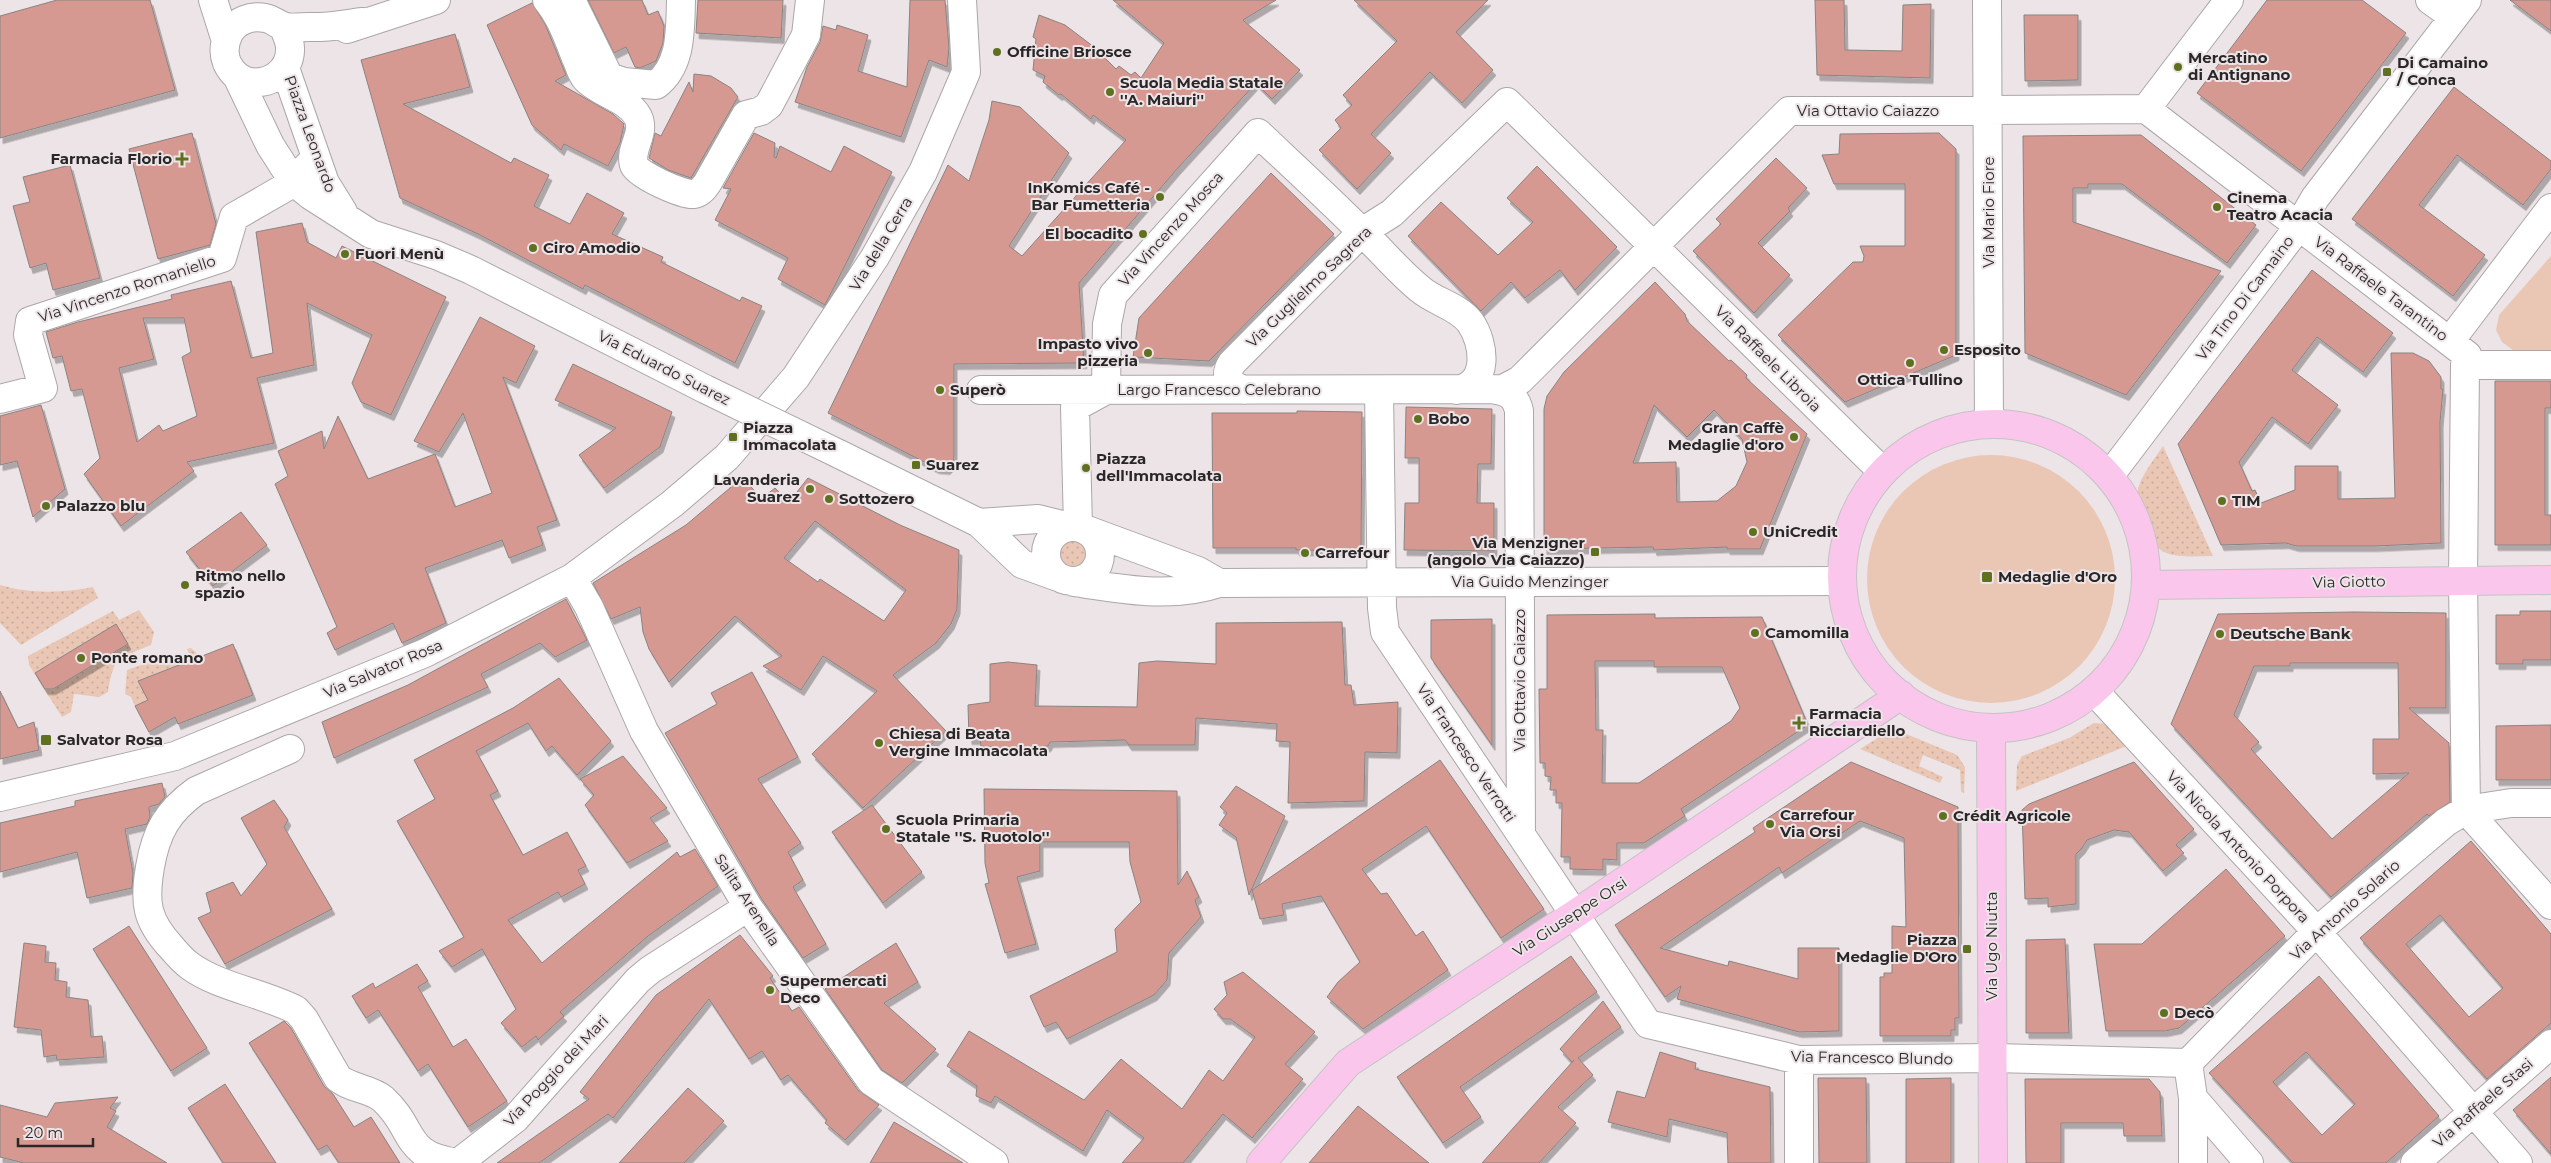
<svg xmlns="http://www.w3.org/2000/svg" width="2551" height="1163" font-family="Montserrat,sans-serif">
	<defs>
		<pattern id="grass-dots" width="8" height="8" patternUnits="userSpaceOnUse" patternTransform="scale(1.25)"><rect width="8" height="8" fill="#eac7b5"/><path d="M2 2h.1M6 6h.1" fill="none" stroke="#c9ab9c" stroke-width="1.8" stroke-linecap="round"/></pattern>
		<filter id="shadow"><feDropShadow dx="3" dy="5.5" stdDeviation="0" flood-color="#0004"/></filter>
	</defs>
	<rect width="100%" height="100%" fill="#ece4e6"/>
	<path fill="url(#grass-dots)" d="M2163,446L2213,556C2198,556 2180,558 2166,553C2155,548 2148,538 2143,527C2128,489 2143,476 2163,446Z
		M1062,535L1092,544C1097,560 1091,571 1075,576L1052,561V546Z
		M0,585C30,594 63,593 93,587L98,598L21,645L0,623Z
		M139,610L154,632L151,645C116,660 115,654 108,692L99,697L74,694L71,712L62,717L29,665L28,656L113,611L119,620Z
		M191,648L201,657L138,681L148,700L135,706L131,697L125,694L127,670L170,655L171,660L189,654L187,649Z
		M2094,723L2108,724L2129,745L2016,791L2017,765L2022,756L2069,738Z
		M1889,731H1899L1957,755L1965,767L1964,793L1961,791L1960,770L1923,755L1919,766L1943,777L1940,783L1860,749Z"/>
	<path fill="#eac7b5" d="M2551,256V351H2514L2502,342L2496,330L2499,315Z
		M1867 579a124 124 0 1 1 248 0a124 124 0 1 1-248 0Z"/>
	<path fill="#d69992" stroke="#898382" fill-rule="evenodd" filter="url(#shadow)" d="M57,0H150L175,90L0,138V16Z
		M588,0H642L648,15L658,11L664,26L663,43L656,61L640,68L635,67L626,47L614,53Z
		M698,0H783L781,38L696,33Z
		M910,0H945L949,48L947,67L929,60L901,137L795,102L807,67L820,42L823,26L836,30L837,25L868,35L858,71L907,87Z
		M1113,0H1276L1243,20L1300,70L1272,99L1256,83L1177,169L1079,283L1084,363L954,364V456L953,463L947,469L936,468L828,413L948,165L969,181L989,120L992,101L1020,107L1069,153L1009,246L1022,256L1126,140L1093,115L1091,119L1061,94L1059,95L1043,82L1045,76L1033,70L1036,39L1033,37L1039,15L1065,25L1094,47L1116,69L1119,66L1131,75L1135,72L1141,78L1164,43Z
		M1354,0H1488L1456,32L1493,70L1462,103L1430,72L1371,134L1391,153L1357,189L1319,150L1341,128L1335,120L1352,105L1343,95L1397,41Z
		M1815,0H1844L1845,50L1902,51L1903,5L1931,4L1930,78L1817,75Z
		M2267,0H2362L2406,33L2301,171L2197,93Z
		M2510,0H2551V31Z
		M532,3L545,24L566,75L555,81L613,114L624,124L620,143L608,166L564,144L561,150L532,125L487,25Z
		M2024,15H2078V80L2025,81Z
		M455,34L470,87L403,104L511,163L514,158L549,175L534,206L570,224L587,193L624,213L612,234L663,257L661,262L740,301L742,297L762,306L735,363L585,285L583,289L478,234L400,198L361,60Z
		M694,74L711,76L731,88L738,97L691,178L668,170L649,158L655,133L661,136L689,82L693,92Z
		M2454,87L2551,161V169L2523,205L2457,155L2419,205L2485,255L2453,296L2352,219Z
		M192,133L216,224L210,245L158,259L129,149Z
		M754,133L775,143L774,157L776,158L780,146L831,172L844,146L892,172L825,305L778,279L788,258L715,220L731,189L723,188Z
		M1939,133L1956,149V355L1845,402L1778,335L1853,262H1863L1864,256L1860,246H1905V184H1834L1822,155L1839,154L1840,134Z
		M2141,135L2256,225L2227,263L2122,184H2088V188H2073V222L2221,271L2126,395L2025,353L2023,136Z
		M1776,158L1807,188L1788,208L1790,211L1758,243L1790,275L1754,313L1693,251L1721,224L1716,219Z
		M70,165L100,278L53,290L46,263L30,268L13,206L30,202L23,177Z
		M1537,166L1617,247L1575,290L1560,270L1525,298L1511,282L1481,311L1408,236L1441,202L1498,255L1533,222L1507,198Z
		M1271,173L1334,234L1209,361L1133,357L1139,318Z
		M302,223L307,242L336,258L342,246L446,297L391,415L361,402L352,383L372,335L307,303L314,365L257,378L274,443L187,462L194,471L121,526L84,474L100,458L82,389L71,391L62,356L53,358L46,332L78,322L172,299L171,295L231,281L251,358L273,353L256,232ZM143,318H184L191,352L182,357L197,416L163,431L159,425L137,442L119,368L154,359Z
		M2312,270L2393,333L2363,372L2317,337L2292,370L2338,405L2308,444L2272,417L2239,462L2252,491L2255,490L2261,503L2295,490V466H2338V499L2395,498L2391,353H2413L2429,361L2441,377V389H2443L2440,422L2441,543L2375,546H2296L2286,543L2221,545L2178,444Z
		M1655,282L1685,314L1687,321L1729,361L1731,360L1747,375L1746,378L1807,434L1760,549H1727V547L1654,550L1653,547L1544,549V409L1547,396L1564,372ZM1654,405L1687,437L1714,410L1742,439L1747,462L1736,486L1717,501L1677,502L1676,462L1633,463Z
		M480,317L535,346L516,383L503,377L557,520L537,527L543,545L509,558L502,540L425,568L446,623L402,643L393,623L335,650L327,633L337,627L275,484L288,476L278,451L322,431L324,449L338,416L368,479L435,454L455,507L492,493L463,413L439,452L414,441Z
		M573,364L672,412L660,447L604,488L579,455L616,428L555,400Z
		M2495,381H2551V408H2545V515H2551V545H2495Z
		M41,405L65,489L33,517L17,461L0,465V416Z
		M1406,407L1492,409L1491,464H1478L1477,503H1494V551L1404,550L1405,503H1419V458H1405Z
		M1297,411L1362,412L1361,551L1296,550V548H1213L1212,413H1297Z
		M743,477L761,499L775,488L789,502L808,478L900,525L959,550L957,609L951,624L936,643L893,675L946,731L863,808L812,754L877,691L823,656L801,690L763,666L782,656L735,616L669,682L649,649L643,632L640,607L611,619L593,583L686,525ZM815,521L906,590L884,621L820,579L818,582L784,558Z
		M241,512L267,545L213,586L186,552Z
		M566,599L587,640L555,657L540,643L481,674L488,687L334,758L322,722L408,685Z
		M2520,611H2551V660H2523V664H2496V615H2520Z
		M2354,612L2446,613V708H2409L2449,743L2450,802L2429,816L2427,814L2331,897L2171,724L2218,614ZM2290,663H2398L2399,739H2373V774L2409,773L2332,839L2251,749L2259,742L2234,715L2254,666H2290Z
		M1655,614V618L1762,617L1808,725L1681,809L1685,816L1644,843H1617V860L1603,859V870L1570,869V857H1561L1562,803H1556V790H1550L1551,777L1545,776V763H1540L1539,689H1547V615ZM1595,661H1654V667H1722L1740,708L1731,721L1639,783H1602L1603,730H1596Z
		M1492,619V745L1431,658V620Z
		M1342,622L1345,685H1351L1354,705L1398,702L1397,753L1365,752L1364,801L1288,803L1290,742L1276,741L1277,724L1196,718L1195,745H1129L1125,740L1050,742L1048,746L1012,749L981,746L980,739H969L968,705L990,702V664L1008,662L1037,665L1035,706L1137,707L1139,663L1157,661L1216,664V623Z
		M116,624L128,644L53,689H45L35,673Z
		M233,644L253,695L178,724L175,717L149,732L135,706L148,700L138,681Z
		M752,672L798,757L758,779L801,843L788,852L803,880L793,887L826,944L803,958L761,898L665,733L717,704L711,693Z
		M559,678L611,741L577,775L552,746L546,751L528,723L476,751L498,791L490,795L523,855L567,832L586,866L578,870L585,884L561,897L558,892L508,920L542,963L677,852L680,857L695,849L718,886L648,936L560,1012L564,1016L538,1040L536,1036L522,1047L501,1023L516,1009L482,949L452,967L439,951L464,937L397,821L435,799L414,760L513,708Z
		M0,691L18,728L34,722L39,750L0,759Z
		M2551,725V780H2496V726Z
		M623,756L667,808L650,818L668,841L627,863L585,805L594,795L580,779Z
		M1440,760L1544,909L1501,938L1426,826L1362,869L1381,894L1387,893L1416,936L1423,931L1448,970L1363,1029L1327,997L1338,982L1360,962L1321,896L1282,904L1284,915L1260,919L1252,890Z
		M1851,762L1958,807L1959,1018H1955V1030H1951V1036H1880V977H1884V973H1892V926L1906,927L1904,838L1860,821L1782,873L1779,867L1660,948L1728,966L1729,961L1798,979V948H1839V1031L1799,1032L1677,999L1681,986L1665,997L1615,925L1755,832L1753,828Z
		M2134,762L2194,829L2176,845L2184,853L2163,871L2129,832L2114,830L2087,840L2082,848L2076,854V904L2048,907V898L2025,899L2022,810L2029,804Z
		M162,783L165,797L159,804L149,807L150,817L147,824L125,829L133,873L132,888L87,898L77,852L0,872V823L75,806V801Z
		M1236,786L1285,816L1249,895L1236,837L1219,825L1227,813L1220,807Z
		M984,789L1177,791L1178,885L1187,871L1199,897L1195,900L1201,917L1169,953L1167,980L1154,995L1067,1039L1056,1022L1044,1027L1030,996L1117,952L1115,929L1141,902L1130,862L1129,842H1040V871L1017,877L1036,944L1005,953L985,884L989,883L985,863Z
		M274,800L288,820L284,827L332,909L225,964L198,918L211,912L206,893L233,882L241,896L267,864L241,818Z
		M872,805L922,872L883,903L832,832Z
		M2471,841L2551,934V1023L2487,1079L2360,938ZM2440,915L2503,988L2469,1017L2406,944Z
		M2226,869L2285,936L2179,1028L2165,1031H2106L2094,944H2142Z
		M129,926L207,1048L171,1071L93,949Z
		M740,935L773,976L770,978L792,1011L799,1007L858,1090L879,1105L845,1140L825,1123L827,1120L788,1075L781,1080L762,1051L749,1059L709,999L613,1118L608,1114L539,1163H497L589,1099L580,1092L656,995Z
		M2065,939L2069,1033H2026V940Z
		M24,943L46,946L45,962L56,963L55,980L67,982L66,997L88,1000L91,1037L102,1036L104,1057L57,1060L56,1055L44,1057L41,1030L14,1027Z
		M896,943L918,982L884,1003L936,1049L902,1083L882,1070L825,989Z
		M1571,956L1597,992L1460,1087L1481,1117L1443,1143L1397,1077Z
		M417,964L428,981L418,987L453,1047L466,1039L507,1101L468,1127L428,1064L418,1071L378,1010L366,1018L352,996L373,983L375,988Z
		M1243,972L1315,1032L1285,1064L1303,1079L1252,1138L1223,1114L1183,1163H1122L1144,1138L1107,1110L1083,1151L995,1096L991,1103L976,1096L977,1086L947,1066L969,1031L1084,1100L1121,1059L1182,1109L1209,1070L1223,1081L1255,1037L1230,1019H1223L1214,1009L1227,995L1224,982Z
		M2319,976L2439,1116L2386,1163H2293L2209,1073ZM2306,1052L2355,1104L2322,1135L2273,1082Z
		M1603,1001L1621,1027L1578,1058L1593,1075L1558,1107L1576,1123L1539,1163H1482L1574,1060L1572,1062L1560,1049Z
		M284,1021L291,1028L324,1086L333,1094L354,1127L371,1117L400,1163H339L327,1145L318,1150L249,1043Z
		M1660,1052L1696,1063L1695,1069L1770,1087L1771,1163H1728L1727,1133L1669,1119L1667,1137L1608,1122L1617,1091L1645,1098Z
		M2551,1077V1154L2513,1110Z
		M1818,1078H1866L1867,1163H1819Z
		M1951,1078V1163H1906V1079Z
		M2025,1079H2149L2160,1092L2162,1136H2124L2123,1123H2061V1163H2026Z
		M225,1084L276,1163H223L188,1108Z
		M688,1088L724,1121L684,1163H619Z
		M118,1097L110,1108L116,1111L107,1127L167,1163H24L0,1157V1105L47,1117L55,1103Z
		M1358,1106L1429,1163H1309Z
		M894,1122L963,1163H870Z"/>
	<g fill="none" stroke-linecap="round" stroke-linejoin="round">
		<g stroke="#aca6a7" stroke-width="30">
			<path id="minor" d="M213,0L226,41
				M547,0C561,17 568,38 576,58C579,64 581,74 586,79C600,94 628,98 638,117C646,134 629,148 634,165C636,174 684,196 694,194C700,193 705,187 708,182L746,115L761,111L769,105L806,35L810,0
				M571,0L609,77L624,82L656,85C682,65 680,30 681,0
				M1987,0L1989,424
				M2430,0L2454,17
				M283,26C286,33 290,41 290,48C291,72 268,87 246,81C237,78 231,71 227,63C223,53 224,43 229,33C236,21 251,15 265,18C272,19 277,24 283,26C290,29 301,27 309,27C327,28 345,24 363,22
				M347,29L436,0
				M285,68L325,183L343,212
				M237,76L270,145L293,181L310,195L371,234L436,255L471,270L705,389
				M2146,109L2229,0
				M2450,341L2551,208
				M2465,365H2551
				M981,390L1503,389L1520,380L1789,111L2146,109L2467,355L2465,365L2463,581L2466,810L2446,822L2316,932L2188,1063L1993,1058L1799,1060L1648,1024L1385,632L1382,608L1379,390
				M1245,390C1231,387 1223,376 1232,363L1362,232L1392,213L1507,102L1882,471
				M1496,390C1509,392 1516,397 1519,411L1521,834
				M0,399L43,388L28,335L30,321L222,258L234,217L286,187L316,158
				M839,454L979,523L1022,564L1058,577
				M2110,475L2299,226L2315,198L2467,0
				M979,523L1038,519L1070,527
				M1046 554a27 27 0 1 1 54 0a27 27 0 1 1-54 0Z
				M1078,527L1075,407L1106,390L1107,324L1113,295L1258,133C1293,166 1329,199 1363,233C1382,251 1399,272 1420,289C1435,302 1458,306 1470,322C1485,343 1490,386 1456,390
				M1087,530L1198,571L1219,583
				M572,578L589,607L644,731L748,907L871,1081L994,1163
				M1074,582C1122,589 1172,599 1219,583L1842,581
				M2094,691L2307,921L2518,1163
				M290,749L196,791C167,812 156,832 150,867C144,902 146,920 171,947C177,954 183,961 190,966C219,987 263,993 296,1010L304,1019L338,1078C351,1089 370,1088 383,1099C416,1129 402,1156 458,1163L515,1119L638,980L650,970L748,907
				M0,797L175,756L425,653L572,578L672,504L727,457L796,377L875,257L923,172L966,72L962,0
				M2466,810L2551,905
				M2466,810L2511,803H2551
				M1799,1060V1163
				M2188,1063L2193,1098V1163
				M2193,1098L2249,1163
				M2415,1163L2551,1044"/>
		</g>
		<g stroke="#c3c3c3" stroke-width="30">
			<path id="major" d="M1842 576a152 152 0 1 1 304 0a152 152 0 1 1-304 0Z
				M2147,585L2551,580
				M1991,729L1993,1163
				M1261,1163L1348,1063L1575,914L1901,695"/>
		</g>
		<use href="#minor" stroke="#fff" stroke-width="28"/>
		<use href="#major" stroke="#fbc6eb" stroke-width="28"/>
		<g stroke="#aca6a7" stroke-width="30" stroke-linecap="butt">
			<path id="minor-bridge" d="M705,389L839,454"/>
		</g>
		<use href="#minor-bridge" stroke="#fff" stroke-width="28"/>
	</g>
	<g fill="#5f711f" stroke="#ece4e6" stroke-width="2">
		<circle cx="997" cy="52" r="5"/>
		<circle cx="2178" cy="67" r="5"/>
		<rect x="2382" y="67" width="10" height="10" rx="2.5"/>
		<circle cx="1110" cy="92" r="5"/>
		<path d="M179.5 151.5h5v5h5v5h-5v5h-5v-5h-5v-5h5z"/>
		<circle cx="1160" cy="197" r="5"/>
		<circle cx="2217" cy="207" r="5"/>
		<circle cx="1143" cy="234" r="5"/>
		<circle cx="533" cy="248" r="5"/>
		<circle cx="345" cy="254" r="5"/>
		<circle cx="1944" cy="350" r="5"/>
		<circle cx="1148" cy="353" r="5"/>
		<circle cx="1910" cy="363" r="5"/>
		<circle cx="940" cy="390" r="5"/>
		<circle cx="1418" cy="419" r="5"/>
		<rect x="728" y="432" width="10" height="10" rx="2.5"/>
		<circle cx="1794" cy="437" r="5"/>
		<rect x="911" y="460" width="10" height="10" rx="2.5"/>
		<circle cx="1086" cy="468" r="5"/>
		<circle cx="810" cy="489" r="5"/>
		<circle cx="829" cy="499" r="5"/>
		<circle cx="2222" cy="501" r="5"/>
		<circle cx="46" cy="506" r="5"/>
		<circle cx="1753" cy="532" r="5"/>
		<rect x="1590" y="547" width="10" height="10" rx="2.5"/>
		<circle cx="1305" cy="553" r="5"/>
		<rect x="1981" y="571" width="12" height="12" rx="2.5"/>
		<circle cx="185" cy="585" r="5"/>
		<circle cx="1755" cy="633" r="5"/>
		<circle cx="2220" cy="634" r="5"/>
		<circle cx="81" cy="658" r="5"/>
		<path d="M1796.5 715.5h5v5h5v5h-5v5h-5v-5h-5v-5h5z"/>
		<rect x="40" y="734" width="12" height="12" rx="2.5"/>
		<circle cx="879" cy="743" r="5"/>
		<circle cx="1943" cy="816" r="5"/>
		<circle cx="1770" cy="824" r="5"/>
		<circle cx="886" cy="829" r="5"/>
		<rect x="1962" y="944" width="10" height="10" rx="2.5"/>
		<circle cx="770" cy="990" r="5"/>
		<circle cx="2164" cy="1013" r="5"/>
	</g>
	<g text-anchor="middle" stroke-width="4" stroke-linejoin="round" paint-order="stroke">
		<g font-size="15" font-weight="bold" fill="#2a2728" stroke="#ece4e6" text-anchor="start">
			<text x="1007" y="57">Officine Briosce</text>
			<text x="2188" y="63">Mercatino<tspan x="2188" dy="17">di Antignano</tspan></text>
			<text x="2397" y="68">Di Camaino<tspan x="2397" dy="17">/ Conca</tspan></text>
			<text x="1120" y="88">Scuola Media Statale<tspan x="1120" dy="17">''A. Maiuri''</tspan></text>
			<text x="172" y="164" text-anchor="end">Farmacia Florio</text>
			<text x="1150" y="193" text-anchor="end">InKomics Café -<tspan x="1150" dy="17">Bar Fumetteria</tspan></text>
			<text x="2227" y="203">Cinema<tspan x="2227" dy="17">Teatro Acacia</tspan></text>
			<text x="1133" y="239" text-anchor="end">El bocadito</text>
			<text x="543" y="253">Ciro Amodio</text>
			<text x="355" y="259">Fuori Menù</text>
			<text x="1138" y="349" text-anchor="end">Impasto vivo<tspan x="1138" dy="17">pizzeria</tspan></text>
			<text x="1954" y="355">Esposito</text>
			<text x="1910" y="385" text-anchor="middle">Ottica Tullino</text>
			<text x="950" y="395">Superò</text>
			<text x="1428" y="424">Bobo</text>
			<text x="743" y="433">Piazza<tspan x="743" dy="17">Immacolata</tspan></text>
			<text x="1784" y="433" text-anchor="end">Gran Caffè<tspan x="1784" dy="17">Medaglie d'oro</tspan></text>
			<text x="1096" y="464">Piazza<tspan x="1096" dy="17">dell'Immacolata</tspan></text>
			<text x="926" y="470">Suarez</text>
			<text x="800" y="485" text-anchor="end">Lavanderia<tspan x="800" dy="17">Suarez</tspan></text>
			<text x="839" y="504">Sottozero</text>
			<text x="2232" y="506">TIM</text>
			<text x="56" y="511">Palazzo blu</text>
			<text x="1763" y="537">UniCredit</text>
			<text x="1585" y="548" text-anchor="end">Via Menzigner<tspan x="1585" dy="17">(angolo Via Caiazzo)</tspan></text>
			<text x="1315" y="558">Carrefour</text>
			<text x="195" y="581">Ritmo nello<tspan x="195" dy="17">spazio</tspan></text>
			<text x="1998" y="582">Medaglie d'Oro</text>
			<text x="1765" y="638">Camomilla</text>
			<text x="2230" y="639">Deutsche Bank</text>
			<text x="91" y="663">Ponte romano</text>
			<text x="1809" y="719">Farmacia<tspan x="1809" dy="17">Ricciardiello</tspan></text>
			<text x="889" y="739">Chiesa di Beata<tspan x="889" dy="17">Vergine Immacolata</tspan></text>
			<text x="57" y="745">Salvator Rosa</text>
			<text x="1780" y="820">Carrefour<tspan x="1780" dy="17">Via Orsi</tspan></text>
			<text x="1953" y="821">Crédit Agricole</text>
			<text x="896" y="825">Scuola Primaria<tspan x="896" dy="17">Statale ''S. Ruotolo''</tspan></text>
			<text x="1957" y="945" text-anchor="end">Piazza<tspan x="1957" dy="17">Medaglie D'Oro</tspan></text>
			<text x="780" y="986">Supermercati<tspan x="780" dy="17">Deco</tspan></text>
			<text x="2174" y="1018">Decò</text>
		</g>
		<g font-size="15" fill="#2a2728" stroke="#ece4e6">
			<text x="1868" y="116">Via Ottavio Caiazzo</text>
			<text transform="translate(310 134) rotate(70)" y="5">Piazza Leonardo</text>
			<text transform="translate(1989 212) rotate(-90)" y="5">Via Mario Fiore</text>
			<text transform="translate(1171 229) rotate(-48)" y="5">Via Vincenzo Mosca</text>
			<text transform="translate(881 244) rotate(-59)" y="5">Via della Cerra</text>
			<text transform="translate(1309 287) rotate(-44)" y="5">Via Guglielmo Sagrera</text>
			<text transform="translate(127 289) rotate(-18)" y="5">Via Vincenzo Romaniello</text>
			<text transform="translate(2381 289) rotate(37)" y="5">Via Raffaele Tarantino</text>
			<text transform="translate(2245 298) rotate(-53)" y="5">Via Tino Di Camaino</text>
			<text transform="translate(1768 359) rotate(45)" y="5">Via Raffaele Libroia</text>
			<text transform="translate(664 368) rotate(27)" y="5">Via Eduardo Suarez</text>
			<text x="1219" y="395">Largo Francesco Celebrano</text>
			<text x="1530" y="587">Via Guido Menzinger</text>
			<text transform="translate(2349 582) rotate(-1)" y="5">Via Giotto</text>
			<text transform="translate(383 669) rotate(-23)" y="5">Via Salvator Rosa</text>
			<text transform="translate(1520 680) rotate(-90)" y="5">Via Ottavio Caiazzo</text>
			<text transform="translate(1466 753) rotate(56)" y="5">Via Francesco Verrotti</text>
			<text transform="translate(2238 847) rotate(47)" y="5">Via Nicola Antonio Porpora</text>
			<text transform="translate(747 900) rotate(57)" y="5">Salita Arenella</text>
			<text transform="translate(2345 910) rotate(-42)" y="5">Via Antonio Solario</text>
			<text transform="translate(1570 917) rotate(-33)" y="5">Via Giuseppe Orsi</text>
			<text transform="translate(1992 946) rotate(-90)" y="5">Via Ugo Niutta</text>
			<text transform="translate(1872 1058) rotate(1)" y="5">Via Francesco Blundo</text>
			<text transform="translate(556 1071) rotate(-47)" y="5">Via Poggio dei Mari</text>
			<text transform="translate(2483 1103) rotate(-41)" y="5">Via Raffaele Stasi</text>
		</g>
	</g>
	<path d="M18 1138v8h75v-8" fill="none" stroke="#2a2728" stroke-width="2.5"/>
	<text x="25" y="1138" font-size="15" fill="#2a2728" stroke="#ece4e6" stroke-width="4" paint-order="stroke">20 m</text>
</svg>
